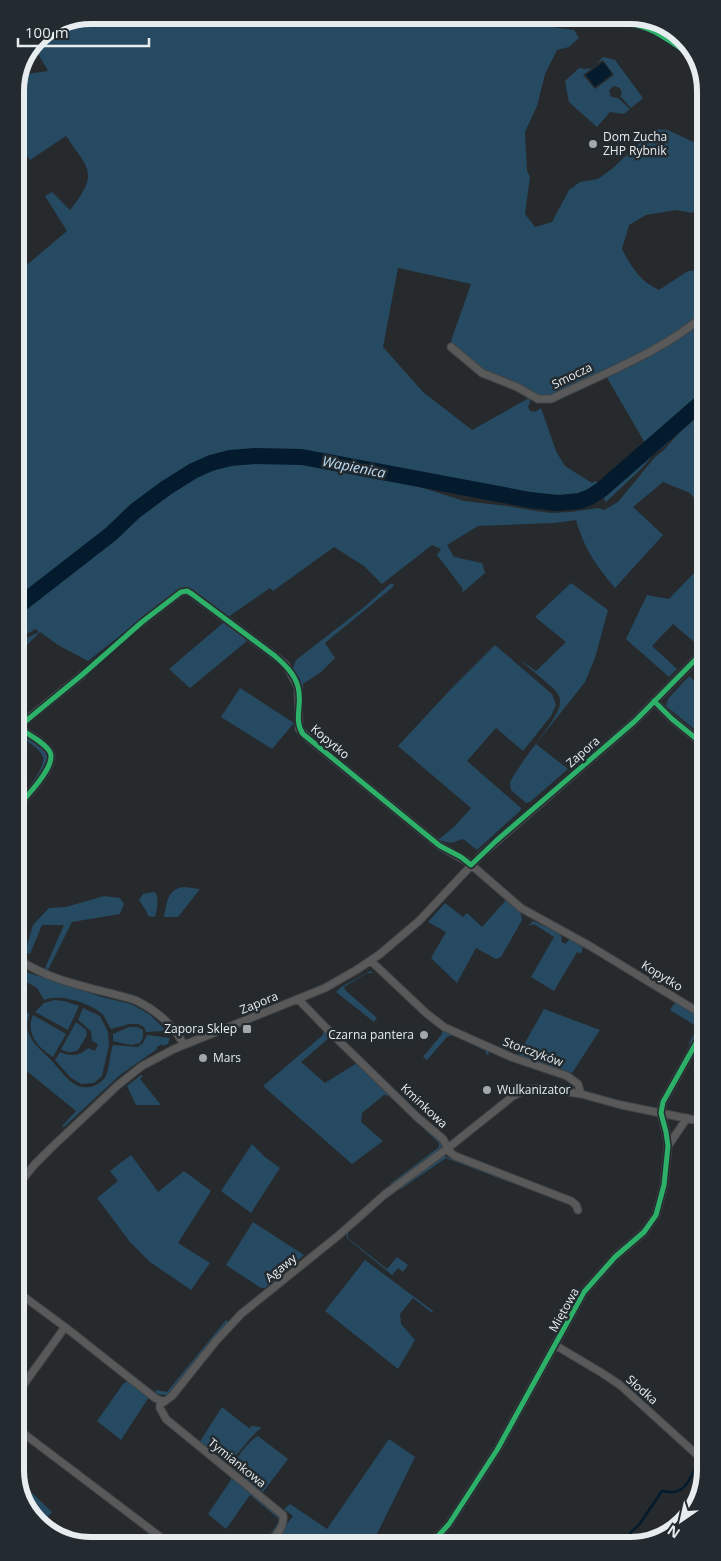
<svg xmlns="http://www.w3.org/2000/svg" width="721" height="1561" font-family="'Open Sans',sans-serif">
	<rect width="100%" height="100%" fill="#262a2d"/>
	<path fill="#264a61" d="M91,15H468L574,30L579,38L569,47L557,50L545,74L537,106L525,132L527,171L530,177L525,214L535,227L552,222L569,190L580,182L598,179L613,168L654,129L668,130L702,146V203L692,213L676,210L646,215L629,225L622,249C631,267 640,281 659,290L688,271L702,270L703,312L694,321L658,345L550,395L542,396L533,394L483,371L450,344L471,284L398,268L383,347L423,392L472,430L529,398L530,403L528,407L530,411L535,412L541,408L556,451L565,466L592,483L595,481L598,483L645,443L606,376L579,389L577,394L578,388C620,368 669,352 703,319V395L597,489C590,490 587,495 580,497C570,501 557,499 546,498C455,491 367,454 275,452C245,452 217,454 190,468C170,478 147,492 131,508C122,515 115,524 107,532C78,556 47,580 17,601L16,274L67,231L45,196L52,192L70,210C99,173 90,171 66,136L30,160L15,138V86L20,75L48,71C43,61 32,48 37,37Z
		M603,57L615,60L643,98L631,108L620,96L622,94L620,88L614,86L609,90L611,97L618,98L630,109L624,114L610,112L597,127L569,102L565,81L579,68L585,69L590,68L591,69L583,75L595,89L614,75L603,60L597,63Z
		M703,412V509L690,493L663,482L633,507L663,535L615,588C595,564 585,550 576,520L555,523L478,526L447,545L454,557L482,563L485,573L462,593L463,589L437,555L441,549L432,545L382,584L364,566L334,547L273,591L270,588L228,617L188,588L179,589L88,661L58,645L40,632L17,655V643L39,632L36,629L17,639V613L172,492L194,478L223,465L255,463L301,464L395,479L464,501L507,506L536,511L552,513L570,512L598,508L604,510L618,502L655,457L664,450L679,433Z
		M675,432L668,443L653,455L641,469L606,502L601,494Z
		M694,573L703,582L704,642L699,646L673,624L652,646L677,669L669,677L626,639L647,595L669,599Z
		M571,583L608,610L595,658L585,682L536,744L568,769L530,802L526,803L511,790L510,783C518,763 560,718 560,703C561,697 557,693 554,689L519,659L536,671L566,642L535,617Z
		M390,584H394L393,587L325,643L335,658L321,672L303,684V697L300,682L293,668L296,660L363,608Z
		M223,623L236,631L247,641L190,688L169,669Z
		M495,645L552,694L556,705L551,716L523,751L496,728L467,761L521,808L520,811L477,850L463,839L451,843L438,840L455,826L471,808L398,746L450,690Z
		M689,676L704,689V737L666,706L668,699Z
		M240,688L294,723L272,749L221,717Z
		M17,730L42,746L48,757L45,768L17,802C24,793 49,765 42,755C38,747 25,740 17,735Z
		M184,887L200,889L178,917H164C167,903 167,889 184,887Z
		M153,892L156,893C159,901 157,908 155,917L148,916L147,912L139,900L143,894Z
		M104,896L120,898L124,904L120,914L72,922L48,970L45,968L64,925H42L30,954L25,952L33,925L49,908L66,907Z
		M506,900C513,905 522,909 522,920L501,957L496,959L476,948L457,983L431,958L446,932L428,922L445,903L463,917L467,913L482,927Z
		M533,921L557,932L562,937L561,941L565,944L570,939L583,947L581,954L577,952L554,991L531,977L554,937L534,924L528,926Z
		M23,971L102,997L131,1004L149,1014L170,1034L164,1031L146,1032L144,1027L138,1024H130L111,1029C108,1025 106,1019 103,1015C92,1003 59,993 44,1000L37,988L18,977Z
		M370,971L374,973H367L344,987L345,990L377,1018L374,1022L336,992L341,987Z
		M55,1000L64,1001L79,1006L68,1030L35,1012L44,1003Z
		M676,1001L703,1019C704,1028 696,1040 688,1045L698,1027L670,1010Z
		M83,1008L100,1016L108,1032L109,1045L102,1076L94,1083L81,1084L70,1077L55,1060L60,1052C70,1057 80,1056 88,1048L95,1051L98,1044L92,1041L91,1031L78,1020Z
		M544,1009L600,1030L572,1073L517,1057Z
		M25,1011L30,1014C20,1036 40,1048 53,1062C63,1073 73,1090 90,1087C95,1086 100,1083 104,1079C110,1071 109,1055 113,1045L138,1047L143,1043L147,1035L170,1038L168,1044L163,1046L162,1044L157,1047V1049L120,1075L64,1127L62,1126L76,1111L18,1064V1022L21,1021Z
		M33,1015L66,1034L53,1057C39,1048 25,1034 33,1015Z
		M76,1022L86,1030L87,1035L78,1050C71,1053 67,1053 61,1049Z
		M315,1022L330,1037L301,1062L325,1083L357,1063L341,1047H342L442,1144L440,1150L392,1185L390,1184L439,1147V1143L389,1096L384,1095L362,1113L361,1122L383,1141L352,1164L263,1086L323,1035V1030Z
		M129,1027H137L143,1030V1038L140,1043L131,1045L113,1041V1034Z
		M442,1030L488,1051L489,1055L486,1054V1051L452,1035L447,1037L427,1060L423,1057L442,1034Z
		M141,1075L143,1076L140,1079L161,1105H136L127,1086Z
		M252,1144L265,1157L280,1168L251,1213L221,1191Z
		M131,1155L158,1192L184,1171L211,1191L178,1243L210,1263L191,1290L150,1262L130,1242L97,1198L118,1181L110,1171Z
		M444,1156L511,1180V1183L446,1158L401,1189L400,1186Z
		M372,1208L374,1210L348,1233V1238L387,1269L397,1257L408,1265L403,1272L398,1268L392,1275L347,1238L346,1233Z
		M253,1222L304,1255L265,1288H261L226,1265Z
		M365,1260L433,1311L432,1313L413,1298L400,1314L401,1324L415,1340L398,1369L325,1311Z
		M226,1320L229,1322L173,1391L166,1395L155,1394L156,1390L167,1392Z
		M128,1381L149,1397L121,1440L97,1421L123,1384Z
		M222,1407L250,1429L251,1426L260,1427L261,1428C248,1437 238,1459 225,1462L199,1443Z
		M258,1436L288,1459L263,1492L258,1490L233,1468C236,1457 248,1442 258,1436Z
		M389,1439L415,1457L372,1544H333L330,1542L328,1544H277L273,1542L293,1516L284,1509L290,1504L327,1529Z
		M231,1477L280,1517V1524L266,1545H263L280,1520L250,1495L226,1529L208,1514L231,1480Z
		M19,1483L31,1492L52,1512L41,1525L19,1495Z"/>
	<path fill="#031b2d" d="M603,62L612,74L595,87L586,75Z"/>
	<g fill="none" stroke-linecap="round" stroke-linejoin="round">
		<path stroke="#031b2d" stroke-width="2.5" d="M627,1542L631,1532L639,1525L662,1491C684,1496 688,1483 697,1465L704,1464"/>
		<path stroke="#031b2d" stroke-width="16" d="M17,607L111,534L135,511L166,488L193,471L211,463L230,458L255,456L302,457L530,500L558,503L580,501L590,497L601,490L703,401"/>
		<g stroke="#424547" stroke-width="9">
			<path id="street" d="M621,15L655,26L687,46
				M451,347L482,373L517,387L538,399H551C600,375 662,352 703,316
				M142,622L181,592L187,591L192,594L275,656L286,665L298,687L299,729L310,740L440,846L468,862L521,908L590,946L705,1016
				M654,701L672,719L704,745
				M17,807C26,797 57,766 50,752C44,742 29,735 19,728L25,721L83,674
				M18,959C53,983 95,988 135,1000C156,1010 173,1024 184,1045
				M371,961L426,1013L444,1027L511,1057L567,1076L578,1084L581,1094L621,1105L705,1122
				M298,999L330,1032L417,1117L443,1139L450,1152L455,1156L571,1201L576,1205L578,1210
				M668,1146L687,1118
				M18,1185L35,1164L50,1149L118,1085L142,1066L174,1049L325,988L358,969L380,954L419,921L481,855L635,721L704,651
				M19,1293L65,1327L155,1398L164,1402L172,1396L216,1341L241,1314L339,1235L384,1195L448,1148L513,1096L527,1089L541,1088L581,1094
				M555,1345L602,1373L620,1385L706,1463
				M19,1391L65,1327
				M160,1401V1408L166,1419L283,1515C285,1527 275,1536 269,1545
				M19,1430L171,1545
				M428,1543L438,1536L449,1524L497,1450L584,1292L615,1257L644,1232L656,1215L664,1185L668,1146L666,1132L661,1113L663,1102L705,1027"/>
		</g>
		<use href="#street" stroke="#585958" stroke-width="7"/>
		<g stroke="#232b30" stroke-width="8">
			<path id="cycleway" d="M574,15C601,17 630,20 655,32C670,40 684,51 698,60
				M654,701L672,719L704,745
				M17,807C26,797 57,766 50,752C44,742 29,735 19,728L21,725L83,674L142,622L181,592L187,591L192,594L275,656C284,664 295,674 298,687C303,703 293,720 303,734L424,833L440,846L461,857L471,865L496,841L635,721L704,651
				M428,1543L438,1536L449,1524L497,1450L584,1292L615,1257L644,1232L656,1215L664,1185L668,1146L666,1132L661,1113L663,1102L705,1027"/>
		</g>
		<use href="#cycleway" stroke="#2db169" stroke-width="5"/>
	</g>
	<g fill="#a3a8ab" stroke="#232b30" stroke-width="2">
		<circle cx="593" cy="144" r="5"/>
		<rect x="242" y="1024" width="10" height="10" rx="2.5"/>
		<circle cx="424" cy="1035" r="5"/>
		<circle cx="203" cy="1058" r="5"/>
		<circle cx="487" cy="1090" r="5"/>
	</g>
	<g text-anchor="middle" stroke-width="5" stroke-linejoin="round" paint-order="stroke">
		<g font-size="12" fill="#e7ecef" stroke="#232b30" text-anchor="start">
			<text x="603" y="141">Dom Zucha<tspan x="603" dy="14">ZHP Rybnik</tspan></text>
			<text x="237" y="1033" text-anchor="end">Zapora Sklep</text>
			<text x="414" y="1039" text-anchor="end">Czarna pantera</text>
			<text x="213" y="1062">Mars</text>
			<text x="497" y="1094">Wulkanizator</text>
		</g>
		<g font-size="12" fill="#e7ecef" stroke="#232b30">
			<text transform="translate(572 376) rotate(-26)" y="4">Smocza</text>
			<text transform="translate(330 742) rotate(40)" y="4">Kopytko</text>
			<text transform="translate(583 752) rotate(-41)" y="4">Zapora</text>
			<text transform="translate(662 976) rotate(32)" y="4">Kopytko</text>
			<text transform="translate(259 1003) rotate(-22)" y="4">Zapora</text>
			<text transform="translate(533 1052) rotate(20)" y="4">Storczyków</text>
			<text transform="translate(424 1106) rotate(43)" y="4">Kminkowa</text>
			<text transform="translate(281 1268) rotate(-39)" y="4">Agawy</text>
			<text transform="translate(564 1310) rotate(-61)" y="4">Miętowa</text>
			<text transform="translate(642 1390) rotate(41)" y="4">Słodka</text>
			<text transform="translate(237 1463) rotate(39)" y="4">Tymiankowa</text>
		</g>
		<g font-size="14" font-style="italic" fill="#bedef5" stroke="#232b30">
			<text transform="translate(354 467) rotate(11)" y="5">Wapienica</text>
		</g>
	</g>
	<path d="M0 0H721V1561H0ZM91 24H630A67 67 0 0 1 697 91V1470A67 67 0 0 1 630 1537H91A67 67 0 0 1 24 1470V91A67 67 0 0 1 91 24Z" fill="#232b30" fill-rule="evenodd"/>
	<path fill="none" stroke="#e7ecef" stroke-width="6" d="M91 24H630A67 67 0 0 1 697 91V1470A67 67 0 0 1 630 1537H91A67 67 0 0 1 24 1470V91A67 67 0 0 1 91 24Z"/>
	<g transform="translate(681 1521) rotate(214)" stroke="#232b30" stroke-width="4" paint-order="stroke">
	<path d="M0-4L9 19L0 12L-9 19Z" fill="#e7ecef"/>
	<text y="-8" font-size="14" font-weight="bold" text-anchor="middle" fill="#e7ecef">N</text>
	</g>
	<path d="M18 38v8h131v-8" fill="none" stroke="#e7ecef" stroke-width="2.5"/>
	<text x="25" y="38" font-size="15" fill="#e7ecef" stroke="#232b30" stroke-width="4" paint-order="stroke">100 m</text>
</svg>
